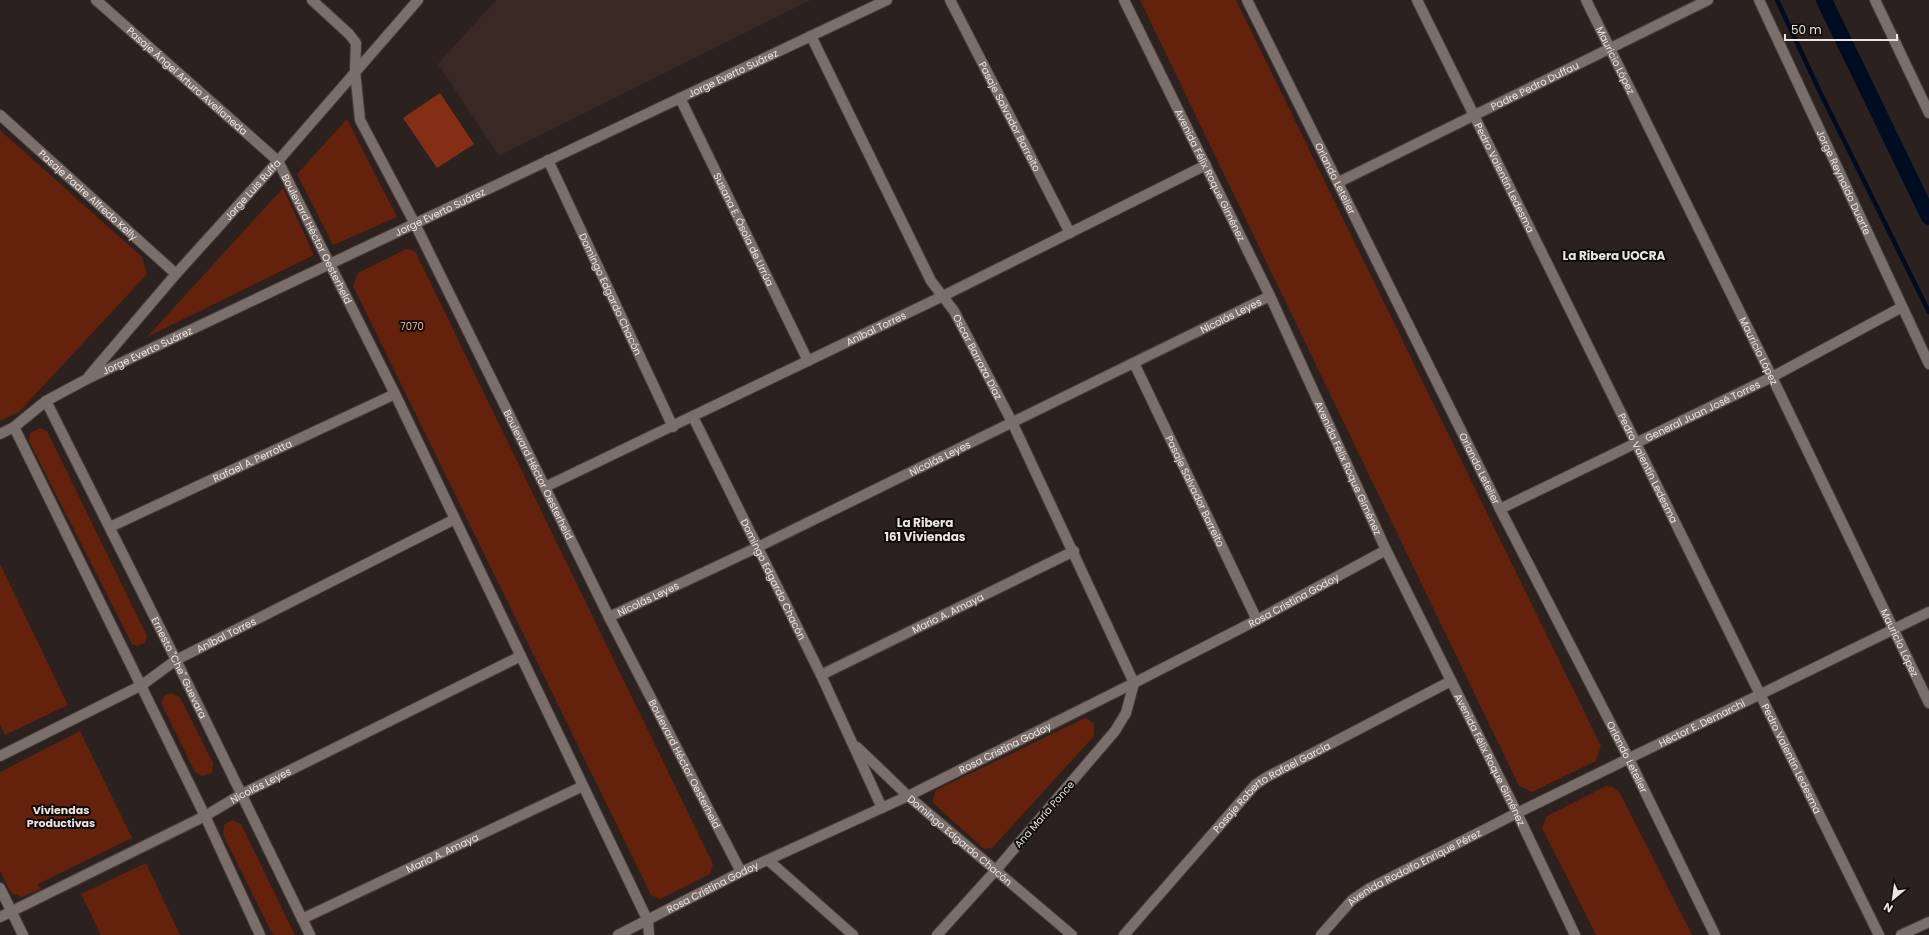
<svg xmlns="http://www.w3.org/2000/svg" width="1929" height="935" font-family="Poppins,sans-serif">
	<rect width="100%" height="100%" fill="#2b211e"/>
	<path fill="#392924" d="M496,0H811L499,156L438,64Z"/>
	<path fill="#64210c" d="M1140,0H1236L1601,746L1596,761L1532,792L1519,786Z
		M347,119L397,217L333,245L297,174Z
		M0,130L142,257L147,274L19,412L0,421Z
		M283,188L314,255L147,337Z
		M406,249L415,251L713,864L710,874L660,899L651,895L353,286L358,273Z
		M40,428L47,431L147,636L145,643L137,646L132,644L29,441L30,433Z
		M0,564L68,705L5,735L0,724Z
		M171,693L180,697L213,763L212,773L202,776L195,772L161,703L164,696Z
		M1085,718L1094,723V736L992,848L984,849L932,802L936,790Z
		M80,731L132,838L38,884L41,889L22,897L11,893L0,871V772Z
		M1606,786L1613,787L1620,793L1692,935H1596L1542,828L1547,816Z
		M232,820L241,824L295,935H273L223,835L224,825Z
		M146,863L180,935H101L81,894Z"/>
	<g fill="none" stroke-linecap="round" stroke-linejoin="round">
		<path stroke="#000c20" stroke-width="4.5" d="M1777,0L1820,92L1929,312"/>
		<path stroke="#000c20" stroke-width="16" d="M1824,0L1929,217"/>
	</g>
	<path fill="#842f14" d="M440,93L474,144L437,168L403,118Z"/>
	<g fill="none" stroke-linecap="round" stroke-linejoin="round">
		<g stroke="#473f3c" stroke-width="12">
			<g id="minor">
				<path id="s1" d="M96,0L278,161L395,394L648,921L649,935"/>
				<path id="s2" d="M312,0L349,34L356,43L355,71L360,120L415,224L609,617L741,872"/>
				<path id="s3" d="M950,0L1070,233"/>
				<path id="s4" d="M1124,0L1270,296L1386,550L1517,813L1575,935"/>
				<path id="s5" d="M1247,0L1500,509L1629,759L1715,935"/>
				<path id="s6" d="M1417,0L1879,935"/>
				<path id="s7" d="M1586,0L1772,377L1929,703"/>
				<path id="s8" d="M1759,0L1929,364"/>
				<path d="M1875,0L1929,113"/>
				<path id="s9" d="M811,36L931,281L954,311L1012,422L1134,683L1126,713L1115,731L996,870L937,935"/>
				<path id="s10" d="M680,98L808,361"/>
				<path id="s11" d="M0,115L176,274"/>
				<path id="s12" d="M548,160L673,427"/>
				<path id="s13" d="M1339,182L1708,0"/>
				<path id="s14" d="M1134,363L1257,620"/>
				<path id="s15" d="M89,376L176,274L278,161L418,0"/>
				<path id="s16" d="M46,401L176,660L310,935"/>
				<path id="s17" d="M693,417L821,675L882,808"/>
				<path d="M14,427L205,816L260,935"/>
				<path id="s18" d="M0,434L14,427L46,401L87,379L887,0"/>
				<path id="s19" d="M545,487L943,296L1206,165"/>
				<path id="s20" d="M1500,509L1772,377L1902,307"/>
				<path id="s21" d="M110,527L395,394"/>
				<path id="s22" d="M609,617L758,547L1270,296"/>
				<path id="s23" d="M821,675L1074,551"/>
				<path id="s24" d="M857,747L908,796L1072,935"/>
				<path id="s25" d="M0,756L142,685L176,660L455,519"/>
				<path d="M768,860L853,935"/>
				<path d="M0,888L23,935"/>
				<path id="s26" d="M0,917L205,816L242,794L521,656"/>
				<path id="s27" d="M302,919L583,786"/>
				<path id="s28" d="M618,935L741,872L908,796L1134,683L1257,620L1386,550"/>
				<path id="s29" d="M1124,935L1255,785L1267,777L1451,681"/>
				<path id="s30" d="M1321,935L1352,900L1370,888L1517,813L1929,612"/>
				<path d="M1901,935L1929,922"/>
			</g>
		</g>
		<use href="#minor" stroke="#7b6f6b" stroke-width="10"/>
	</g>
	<g text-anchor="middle" stroke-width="4" stroke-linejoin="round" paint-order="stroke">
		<g font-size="10" fill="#ebe4e1" stroke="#100c0a">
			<text dy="4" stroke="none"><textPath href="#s7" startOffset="67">Mauricio López</textPath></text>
			<text dy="4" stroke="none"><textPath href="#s18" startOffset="818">Jorge Everto Suárez</textPath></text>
			<text dy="4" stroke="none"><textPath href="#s1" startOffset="122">Pasaje Ángel Arturo Avellaneda</textPath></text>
			<text dy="4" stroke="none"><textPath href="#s13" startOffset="218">Padre Pedro Duffau</textPath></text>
			<text dy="4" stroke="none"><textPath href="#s3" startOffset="131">Pasaje Salvador Barreito</textPath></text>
			<text dy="4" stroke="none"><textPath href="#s4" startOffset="195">Avenida Félix Roque Giménez</textPath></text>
			<text dy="4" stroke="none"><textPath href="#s6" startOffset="198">Pedro Valentín Ledesma</textPath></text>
			<text dy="4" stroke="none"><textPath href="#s5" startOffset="199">Orlando Letelier</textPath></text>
			<text dy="4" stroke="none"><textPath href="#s8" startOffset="201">Jorge Reynaldo Duarte</textPath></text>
			<text dy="4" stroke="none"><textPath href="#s15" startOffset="248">Jorge Luis Ruffa</textPath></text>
			<text dy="4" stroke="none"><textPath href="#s11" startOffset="119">Pasaje Padre Alfredo Kelly</textPath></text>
			<text dy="4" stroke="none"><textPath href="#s18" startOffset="494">Jorge Everto Suárez</textPath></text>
			<text dy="4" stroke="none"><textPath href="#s10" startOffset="146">Susana E. Ósola de Urrúa</textPath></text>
			<text dy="4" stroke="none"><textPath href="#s1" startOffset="330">Boulevard Héctor Oesterheld</textPath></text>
			<text dy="4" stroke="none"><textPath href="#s12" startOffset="148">Domingo Edgardo Chacón</textPath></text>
			<text dy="4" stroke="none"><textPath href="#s22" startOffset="691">Nicolás Leyes</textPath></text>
			<text dy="4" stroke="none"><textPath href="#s19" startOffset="367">Aníbal Torres</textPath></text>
			<text dy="4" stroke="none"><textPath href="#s18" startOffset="170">Jorge Everto Suárez</textPath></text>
			<text dy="4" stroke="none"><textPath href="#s7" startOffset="391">Mauricio López</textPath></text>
			<text dy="4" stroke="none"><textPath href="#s9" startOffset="362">Oscar Barraza Díaz</textPath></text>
			<text dy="4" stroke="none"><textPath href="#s20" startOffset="225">General Juan José Torres</textPath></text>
			<text dy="4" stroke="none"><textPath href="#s22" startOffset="367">Nicolás Leyes</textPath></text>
			<text dy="4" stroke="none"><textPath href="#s21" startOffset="157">Rafael A. Perrotta</textPath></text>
			<text dy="4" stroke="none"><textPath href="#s4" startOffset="519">Avenida Félix Roque Giménez</textPath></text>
			<text dy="4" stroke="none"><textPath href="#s5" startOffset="523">Orlando Letelier</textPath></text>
			<text dy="4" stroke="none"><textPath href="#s6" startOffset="522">Pedro Valentín Ledesma</textPath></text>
			<text dy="4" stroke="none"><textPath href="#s2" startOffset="536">Boulevard Héctor Oesterheld</textPath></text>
			<text dy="4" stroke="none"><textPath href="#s14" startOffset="142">Pasaje Salvador Barreito</textPath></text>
			<text dy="4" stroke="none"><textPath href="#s17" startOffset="181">Domingo Edgardo Chacón</textPath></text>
			<text dy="4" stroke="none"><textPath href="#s22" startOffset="43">Nicolás Leyes</textPath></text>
			<text dy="4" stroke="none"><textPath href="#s28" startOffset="754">Rosa Cristina Godoy</textPath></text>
			<text dy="4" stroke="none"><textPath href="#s23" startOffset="141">Mario A. Amaya</textPath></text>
			<text dy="4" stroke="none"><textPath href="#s25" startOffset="257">Aníbal Torres</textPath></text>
			<text dy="4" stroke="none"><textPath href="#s7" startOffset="715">Mauricio López</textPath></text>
			<text dy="4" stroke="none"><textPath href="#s16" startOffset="298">Ernesto "Che" Guevara</textPath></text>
			<text dy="4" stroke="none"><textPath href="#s30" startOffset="439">Héctor E. Demarchi</textPath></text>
			<text dy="4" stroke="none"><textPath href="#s28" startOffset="430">Rosa Cristina Godoy</textPath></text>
			<text dy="4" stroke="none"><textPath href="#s5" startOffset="847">Orlando Letelier</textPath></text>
			<text dy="4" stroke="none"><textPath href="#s6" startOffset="846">Pedro Valentín Ledesma</textPath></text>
			<text dy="4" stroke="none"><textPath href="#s4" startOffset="843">Avenida Félix Roque Giménez</textPath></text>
			<text dy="4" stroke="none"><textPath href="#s2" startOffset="860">Boulevard Héctor Oesterheld</textPath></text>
			<text dy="4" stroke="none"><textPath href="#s26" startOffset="292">Nicolás Leyes</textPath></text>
			<text dy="4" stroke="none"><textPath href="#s29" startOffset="211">Pasaje Roberto Rafael García</textPath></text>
			<text transform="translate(1044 814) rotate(-49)" y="4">Ana María Ponce</text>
			<text dy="4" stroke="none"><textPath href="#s24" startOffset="139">Domingo Edgardo Chacón</textPath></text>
			<text dy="4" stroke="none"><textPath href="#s27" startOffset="155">Mario A. Amaya</textPath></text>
			<text dy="4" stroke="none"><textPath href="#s30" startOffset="117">Avenida Rodolfo Enrique Pérez</textPath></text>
			<text dy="4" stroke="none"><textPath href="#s28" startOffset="106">Rosa Cristina Godoy</textPath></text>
		</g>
		<g font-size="10" fill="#fbb19b" stroke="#100c0a">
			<text x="412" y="330">7070</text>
		</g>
		<g font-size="11" font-weight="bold" fill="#ebe4e1" stroke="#100c0a">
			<text x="61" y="814">Viviendas<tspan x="61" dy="13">Productivas</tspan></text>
		</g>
		<g font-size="12" font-weight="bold" fill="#ebe4e1" stroke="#100c0a">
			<text x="1614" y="260">La Ribera UOCRA</text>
			<text x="925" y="527">La Ribera<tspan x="925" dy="14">161 Viviendas</tspan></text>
		</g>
	</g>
	<g transform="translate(1893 899) rotate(209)" stroke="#100c0a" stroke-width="3" paint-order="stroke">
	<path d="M0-3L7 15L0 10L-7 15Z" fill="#ebe4e1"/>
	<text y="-6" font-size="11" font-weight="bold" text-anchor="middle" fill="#ebe4e1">N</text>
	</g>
	<path d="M1785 34v6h112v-6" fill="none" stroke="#ebe4e1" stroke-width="2"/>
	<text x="1791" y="34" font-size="12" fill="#ebe4e1" stroke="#100c0a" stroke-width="3" paint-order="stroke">50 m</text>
</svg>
